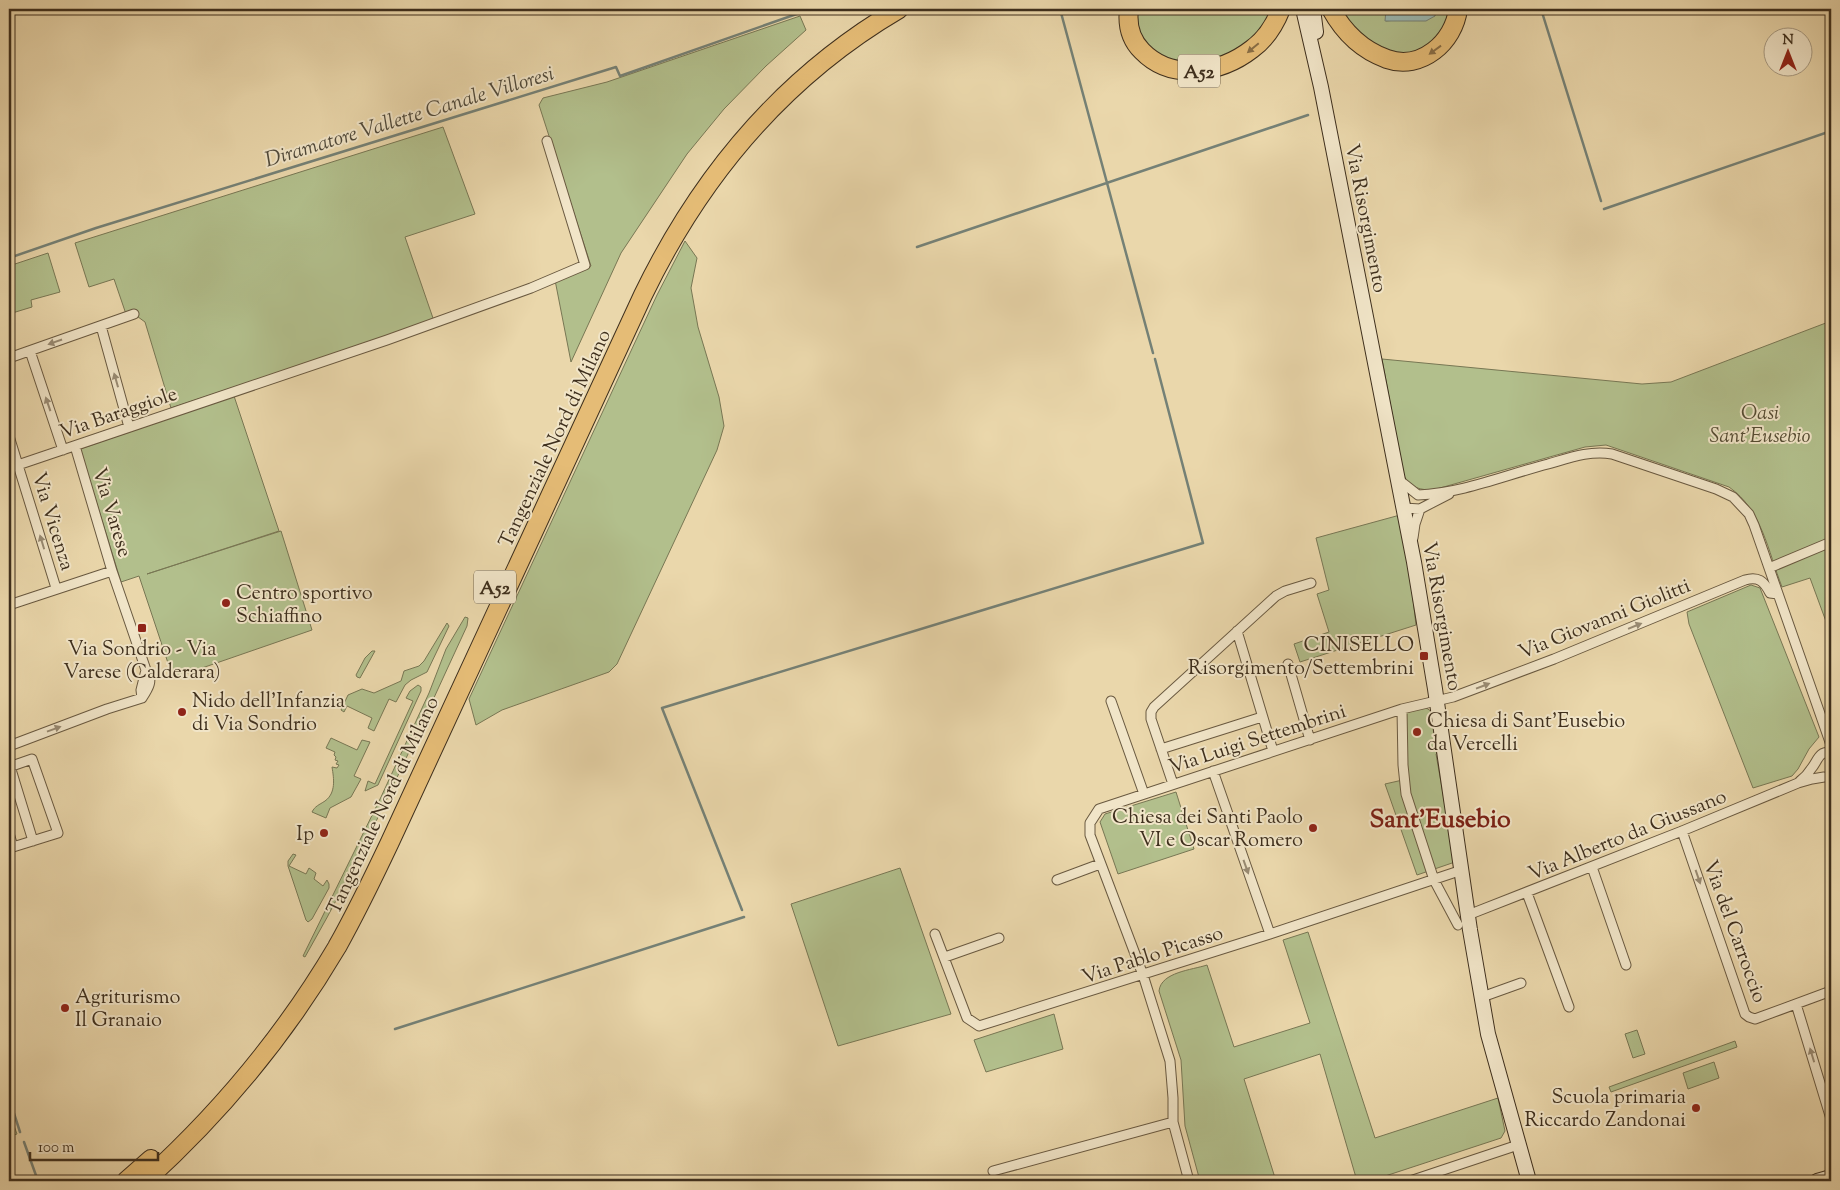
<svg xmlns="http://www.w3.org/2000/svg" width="1840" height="1190" font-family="'Sorts Mill Goudy',serif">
	<rect width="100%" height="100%" fill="#ead7ab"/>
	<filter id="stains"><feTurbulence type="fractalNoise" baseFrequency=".004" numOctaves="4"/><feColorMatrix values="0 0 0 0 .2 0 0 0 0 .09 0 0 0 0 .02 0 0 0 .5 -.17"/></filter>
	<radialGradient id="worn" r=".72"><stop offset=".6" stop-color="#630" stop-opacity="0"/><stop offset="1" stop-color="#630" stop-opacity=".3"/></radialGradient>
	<path fill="#b2bf8c" stroke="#787754" d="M1133,9H1277L1263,34L1212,65L1162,61L1133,28Z
		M1335,9H1386V21L1435,16L1434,9H1454L1450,29L1410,57L1375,50Z
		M800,16L806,30L766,66L724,109L687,154L621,253L571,362L555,280L591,266L539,105L543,98L607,82Z
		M443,127L475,214L405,237L434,321L171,408L145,322L134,314L127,317L114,279L89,287L75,243Z
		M685,241L697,258L691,288L698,327L719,397L724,426L717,450L617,664L609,672L502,710L476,725L469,699L657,295Z
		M48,253L60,292L31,300L32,307L9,314V266Z
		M1831,321V635L1810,578L1782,587C1768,551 1762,510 1729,487L1606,445L1585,447L1433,490C1419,490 1408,487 1403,473L1382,359L1642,384L1671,382Z
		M234,396L279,531L147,574L281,531L312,630L173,678L139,576L121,582L80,449Z
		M1400,515L1410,573L1416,625L1300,662L1294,644L1329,632L1317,594L1329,590L1316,538Z
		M1751,585L1760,588L1819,737L1809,749L1798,769L1792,776L1753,788L1689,624L1687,612Z
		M465,617L468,618L467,626C415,738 366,851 305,957L303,956L381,797L429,693L446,649Z
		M447,623L449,626L427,672L411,680L405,685L396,702L389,699L374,731L368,728L372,718L347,706L344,712L341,710L348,695L362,689L374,693L401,681L404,671L419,666L424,661Z
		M372,651H375L360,678L357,677L356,675L365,658Z
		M418,685L421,687V691L378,785L365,791L368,781L375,784L413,701L406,698L410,691Z
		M1425,707L1432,712L1438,752L1436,754L1455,862L1417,875L1385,784L1407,779L1405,713Z
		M331,738L357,750L362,740L370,742L354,776L361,779L351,797L330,808L326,818L312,812C315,806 319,805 325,801C336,793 334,779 332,767L337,768L339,765L336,764L338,761L335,760L336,757L334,755L335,752L326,748Z
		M1176,792L1194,849L1118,874L1100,822L1105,814Z
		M293,854L296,855L289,866L306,874L309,868L316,873L314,879L323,886L327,880L329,884V888L312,919L308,922L306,920L288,866V861Z
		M900,868L951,1014L838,1046L791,904Z
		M1308,932L1375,1138L1498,1098L1505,1131L1501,1138L1370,1181H1357L1320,1054L1244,1079L1276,1181H1200L1185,1126L1181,1060L1159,991C1161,972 1192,970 1207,965L1234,1047L1310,1023L1283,940Z
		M1054,1014L1063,1049L986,1072L974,1040Z
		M1637,1030L1645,1054L1633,1058L1625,1034Z
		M1735,1041L1737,1047L1611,1092L1609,1087Z
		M1714,1062L1719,1078L1688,1089L1683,1073Z
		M9,1112L17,1134L9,1137Z"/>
	<path fill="#9ab8b2" stroke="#758176" d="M1386,9H1434L1435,16L1426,21H1385Z"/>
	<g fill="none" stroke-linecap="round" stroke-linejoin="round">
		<path stroke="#758176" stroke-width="2.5" d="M1060,9L1153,353
			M1541,9L1601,201
			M1604,209L1831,131
			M917,247L1308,115
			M9,258L96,228L616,67L620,76L811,9
			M742,910L662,708L1203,543L1155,359
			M395,1029L744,917
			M9,1098L20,1132
			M24,1142L38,1181"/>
		<g stroke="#695940" stroke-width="11">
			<path id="street" d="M101,326L129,427
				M30,351L63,450
				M9,358L134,314
				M9,436L56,588
				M9,468L387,340L531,288L585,265L547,141
				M1399,480L1418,495C1463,493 1505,475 1548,464C1569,458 1590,450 1612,454L1716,489L1733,497L1749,514L1754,525L1831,745
				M1404,508L1420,509L1449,494
				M1413,538L1415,524L1420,509
				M1769,568L1831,542
				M9,605L112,571
				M1237,631L1273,751
				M1288,664L1310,740
				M142,698L141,690L146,670
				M1111,701L1144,794
				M1402,709L1403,765L1406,794L1434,880L1458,925
				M9,746L107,709L142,698C148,689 154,680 146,670L112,571L75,446
				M1161,749L1262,717
				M9,763L33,841
				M9,767L32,759L58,833L13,847L9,833
				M1213,771L1270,934
				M1800,781C1804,778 1808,774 1811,769C1818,761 1818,751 1831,752
				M1173,784L1151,719V712L1154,707L1276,596L1285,591L1311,583
				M1682,831L1745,1014L1749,1017L1755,1019L1831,991
				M1592,867L1626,965
				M1057,880L1100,864
				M1527,893L1569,1007
				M1468,915L1682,831L1798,783L1812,779L1824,777
				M935,934L967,1018L979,1026L1270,934L1462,870
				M945,957L999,938
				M1482,997L1521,983
				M1796,1004L1831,1119
				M993,1171L1173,1122
				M1189,1181L1173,1122V1098L1170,1061L1143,975L1090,835V823L1099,809L1402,709L1453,697L1554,659L1745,580C1758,576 1764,581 1770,593L1778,594
				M1410,1181L1518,1145"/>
		</g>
		<g stroke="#3e2f1d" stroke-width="16">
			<path id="secondary" d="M1303,9L1321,87L1414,562L1435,689L1470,930L1488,1034L1529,1181
				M1313,9L1316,32
				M1817,1181L1831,1177"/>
		</g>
		<g stroke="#3e2f1d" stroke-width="20">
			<path id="highway" d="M1129,9C1127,25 1131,40 1142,51C1172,82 1221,73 1252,49C1266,39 1275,24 1281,9
				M1331,9C1343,31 1362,50 1387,59C1421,71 1454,42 1458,9
				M126,1181L151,1159
				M145,1181C220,1113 285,1035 337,947C356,913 373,878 390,842L643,295C701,175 783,77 899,9"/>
		</g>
		<use href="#street" stroke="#f1e5c8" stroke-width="9"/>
		<use href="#secondary" stroke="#f1e5c8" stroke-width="14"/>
		<use href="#highway" stroke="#e5bc76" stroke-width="18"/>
	</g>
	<defs><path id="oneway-solid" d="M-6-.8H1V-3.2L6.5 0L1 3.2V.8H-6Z" transform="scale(1.25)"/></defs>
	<g fill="#896e45">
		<use href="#oneway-solid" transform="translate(1253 48) rotate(140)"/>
		<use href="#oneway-solid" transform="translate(1435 50) rotate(144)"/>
	</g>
	<g fill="#988a72">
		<use href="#oneway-solid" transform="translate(55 342) rotate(161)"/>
		<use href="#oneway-solid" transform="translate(116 380) rotate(-106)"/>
		<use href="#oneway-solid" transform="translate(48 404) rotate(-109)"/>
		<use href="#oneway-solid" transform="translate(42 542) rotate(-107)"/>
		<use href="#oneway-solid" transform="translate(1635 626) rotate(-22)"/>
		<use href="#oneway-solid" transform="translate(1483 686) rotate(-21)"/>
		<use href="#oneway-solid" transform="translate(54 729) rotate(-20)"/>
		<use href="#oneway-solid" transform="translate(1246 867) rotate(70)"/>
		<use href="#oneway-solid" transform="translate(1698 877) rotate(71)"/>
		<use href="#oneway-solid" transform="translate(1812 1055) rotate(-107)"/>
	</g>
	<g fill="#8f2418" stroke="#f1e5c8" stroke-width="2">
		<circle cx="226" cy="603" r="5"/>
		<rect x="137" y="623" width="10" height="10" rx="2.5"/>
		<rect x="1419" y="651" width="10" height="10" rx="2.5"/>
		<circle cx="182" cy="712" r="5"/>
		<circle cx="1417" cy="732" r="5"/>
		<circle cx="1313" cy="828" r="5"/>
		<circle cx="324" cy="833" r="5"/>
		<circle cx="65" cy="1008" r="5"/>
		<circle cx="1696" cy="1108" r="5"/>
	</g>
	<g text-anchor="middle" stroke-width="4" stroke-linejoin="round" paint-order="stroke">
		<g fill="#f1e5c8" stroke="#746650" stroke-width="1">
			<rect x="1178" y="54.5" width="42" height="33" rx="4"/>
			<rect x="474" y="570.5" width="42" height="33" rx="4"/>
		</g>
		<g font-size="19" font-weight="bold" fill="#3e2f1d">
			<text x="1199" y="78">A52</text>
			<text x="495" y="594">A52</text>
		</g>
		<g font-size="20" fill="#3e2f1d" stroke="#f1e5c8">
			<text transform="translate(1367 218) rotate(79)" y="7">Via Risorgimento</text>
			<text transform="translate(118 412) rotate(-19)" y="7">Via Baraggiole</text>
			<text transform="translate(554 438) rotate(-65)" y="7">Tangenziale Nord di Milano</text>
			<text transform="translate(113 512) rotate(73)" y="7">Via Varese</text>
			<text transform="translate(54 521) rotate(73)" y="7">Via Vicenza</text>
			<text transform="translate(1443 616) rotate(80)" y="7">Via Risorgimento</text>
			<text transform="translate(1604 618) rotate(-22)" y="7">Via Giovanni Giolitti</text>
			<text transform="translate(1257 738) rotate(-18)" y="7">Via Luigi Settembrini</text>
			<text transform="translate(382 805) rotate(-65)" y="7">Tangenziale Nord di Milano</text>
			<text transform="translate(1627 834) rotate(-22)" y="7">Via Alberto da Giussano</text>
			<text transform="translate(1736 931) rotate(70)" y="7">Via del Carroccio</text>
			<text transform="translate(1152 954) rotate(-18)" y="7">Via Pablo Picasso</text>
		</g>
		<g font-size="20" font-style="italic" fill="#554c33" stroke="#f1e5c8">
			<text x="1760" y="419">Oasi<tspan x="1760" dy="23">Sant'Eusebio</tspan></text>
		</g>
		<g font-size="20" fill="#3e2f1d" stroke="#f1e5c8" text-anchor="start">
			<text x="236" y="599">Centro sportivo<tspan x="236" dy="23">Schiaffino</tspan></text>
			<text x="1414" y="651" text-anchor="end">CINISELLO<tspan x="1414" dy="23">Risorgimento/Settembrini</tspan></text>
			<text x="142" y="655" text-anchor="middle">Via Sondrio - Via<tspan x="142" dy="23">Varese (Calderara)</tspan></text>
			<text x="192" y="707">Nido dell'Infanzia<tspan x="192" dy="23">di Via Sondrio</tspan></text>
			<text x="1427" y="727">Chiesa di Sant'Eusebio<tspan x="1427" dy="23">da Vercelli</tspan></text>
			<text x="1303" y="823" text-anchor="end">Chiesa dei Santi Paolo<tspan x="1303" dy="23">VI e Oscar Romero</tspan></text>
			<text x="314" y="840" text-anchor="end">Ip</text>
			<text x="75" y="1003">Agriturismo<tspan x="75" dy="23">Il Granaio</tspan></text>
			<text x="1686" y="1103" text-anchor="end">Scuola primaria<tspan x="1686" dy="23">Riccardo Zandonai</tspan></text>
		</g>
		<g font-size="21" font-style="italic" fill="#504a3b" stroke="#f1e5c8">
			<text transform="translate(409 116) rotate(-17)" y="7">Diramatore Vallette Canale Villoresi</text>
		</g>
		<g font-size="25" font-weight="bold" fill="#7a1f14" stroke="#f1e5c8">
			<text x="1440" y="827">Sant'Eusebio</text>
		</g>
	</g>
	<rect width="1840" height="1190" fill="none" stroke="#ead7ab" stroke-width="30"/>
	<rect x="10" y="10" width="1820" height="1170" fill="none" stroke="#3e2f1d" stroke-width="2.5"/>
	<rect x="15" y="15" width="1810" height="1160" fill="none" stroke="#3e2f1d"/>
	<g transform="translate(1788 52)"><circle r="24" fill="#f1e5c8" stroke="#a99c84"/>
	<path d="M0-4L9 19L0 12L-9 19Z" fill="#8f2418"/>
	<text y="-8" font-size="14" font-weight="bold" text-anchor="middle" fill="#3e2f1d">N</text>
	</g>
	<path d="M30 1152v8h128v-8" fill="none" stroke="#3e2f1d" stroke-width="2.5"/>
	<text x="38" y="1152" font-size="15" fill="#3e2f1d" stroke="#f1e5c8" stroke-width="4" paint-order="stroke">100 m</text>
	<rect width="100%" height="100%" filter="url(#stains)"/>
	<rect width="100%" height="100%" fill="url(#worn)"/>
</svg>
